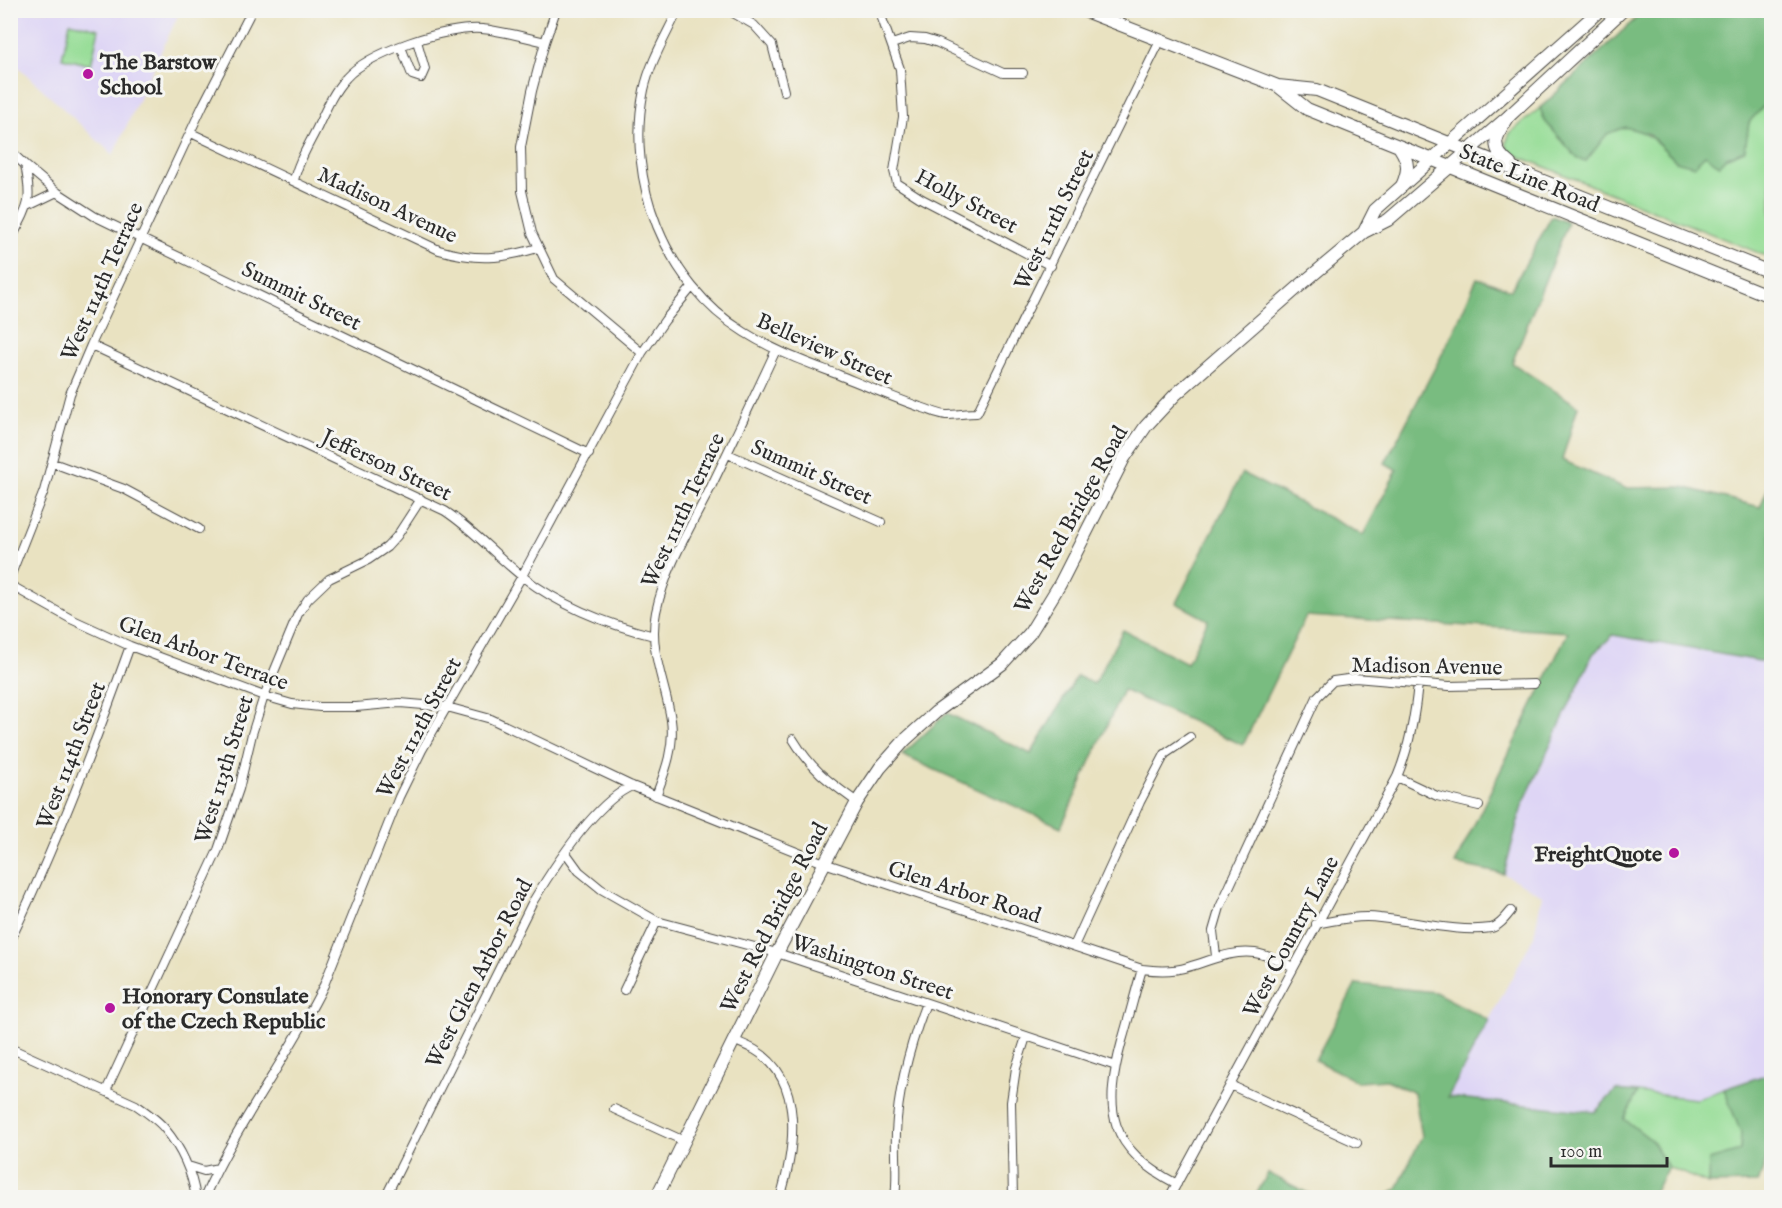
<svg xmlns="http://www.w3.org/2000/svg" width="1782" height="1208" font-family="'IM FELL English',serif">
	<rect width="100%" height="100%" fill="#f6f6f2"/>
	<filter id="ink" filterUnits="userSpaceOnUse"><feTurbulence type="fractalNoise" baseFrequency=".0167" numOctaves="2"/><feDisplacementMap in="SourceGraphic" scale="12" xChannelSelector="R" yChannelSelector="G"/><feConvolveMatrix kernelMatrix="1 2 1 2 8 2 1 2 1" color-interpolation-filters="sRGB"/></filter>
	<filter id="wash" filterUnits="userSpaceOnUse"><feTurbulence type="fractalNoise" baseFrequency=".008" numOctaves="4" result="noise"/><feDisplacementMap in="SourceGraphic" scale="24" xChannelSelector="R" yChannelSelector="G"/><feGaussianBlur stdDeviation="1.35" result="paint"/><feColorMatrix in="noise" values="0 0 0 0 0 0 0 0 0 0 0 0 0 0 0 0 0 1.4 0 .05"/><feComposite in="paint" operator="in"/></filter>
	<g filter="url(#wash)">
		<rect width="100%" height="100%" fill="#e9e2c1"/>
		<path fill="#ded5f5" d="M10,11H180L113,155L11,60Z
			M1614,635L1771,663V1073L1696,1099L1616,1090L1595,1112L1448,1097L1534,936L1542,895L1504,874L1522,806L1593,654Z"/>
		<path fill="#97dd97" stroke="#618461" stroke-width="1.5" d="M70,22L99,29L91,65L62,58Z
			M1771,98V258L1513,154L1508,149L1506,143L1510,133L1540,108L1545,121L1586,161C1592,153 1599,140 1607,134C1633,114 1659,144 1676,161L1704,155L1727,157L1744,150L1749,122Z
			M1724,1089L1741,1133L1740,1152L1709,1160L1708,1184L1668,1167L1651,1140L1624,1119L1638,1092L1696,1099Z"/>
		<path fill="#79bc80" stroke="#527456" stroke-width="1.5" d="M1644,11H1771V98L1749,122L1745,150L1727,157L1719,165L1705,155L1694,166L1676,161L1649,134L1625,127L1607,134L1586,161L1578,159L1545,121L1540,108Z
			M1552,216L1568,223L1512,363L1578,406L1562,460L1625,488L1683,487L1760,507L1771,480V663L1613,635L1593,654L1522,806L1504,874L1455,864L1568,632L1306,616L1243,745L1123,690L1061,827L902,755L947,713L1031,754L1077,676L1094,684L1123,630L1187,663L1208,620L1176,603L1242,473L1363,535L1397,470L1385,463L1451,337L1477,278L1511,290Z
			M1356,984L1435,992L1489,1020L1448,1097L1595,1112L1616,1090L1638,1092L1624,1119L1651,1140L1668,1167L1652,1197H1383L1397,1189L1422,1136L1414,1093L1387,1080L1358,1082L1315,1060Z
			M1771,1073V1146L1758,1183L1708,1184L1709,1160L1740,1151L1741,1133L1724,1089Z
			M1268,1173L1315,1197H1255Z"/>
	</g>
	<g filter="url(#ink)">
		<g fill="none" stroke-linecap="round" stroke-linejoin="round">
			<g stroke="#484642" stroke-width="10">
				<path id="street" d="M556,10L545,42L532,91L521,147L522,191L532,233L554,279L642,353
					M678,10C666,36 650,62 644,90C625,179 665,284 744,332C774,351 806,362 839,375C866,386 892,397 920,407C928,409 937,414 946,415C956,415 967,413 977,413L1160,41
					M728,10L754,25L772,45L784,91
					M879,10L900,69L903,117L894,171L897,183L922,199L1051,266
					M892,44L910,38L925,39L938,43L1003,73H1023
					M401,47L412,75L421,78L425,69L417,41
					M191,133L439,250C477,261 500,259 538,248
					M10,151L25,165L57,192L94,216L589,454
					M294,181C297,163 310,143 318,126C326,109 333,92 346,78C369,52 447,26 482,29C503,31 524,37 545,42
					M28,206L57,192
					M10,241C28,207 33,204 25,165
					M91,345L445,511C474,530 496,556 523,577C562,607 606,624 654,636
					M728,454L881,522
					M53,463L124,489L199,529
					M10,577L44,491L70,394L91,345L203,105L252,10
					M10,585L71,619L130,646L264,696L292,704L320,707H356L400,703L447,707L491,719L632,786L824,863L1142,969C1157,971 1172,972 1188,967C1211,961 1229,950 1255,953C1268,955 1281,961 1294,967
					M793,739C812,770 828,781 857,802
					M1397,777L1437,796L1479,806
					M656,796C665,772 675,747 671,720C666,684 648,651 656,612C665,569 689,530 709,491C732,444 754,397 776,350
					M566,853L579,871L601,889L657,921L777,953L1116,1066
					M1316,924C1337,920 1359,915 1380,918C1414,921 1458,933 1491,928C1499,927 1506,917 1511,911
					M10,941C56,845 94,747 130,646
					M1074,946L1140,802L1165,754L1190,737
					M1216,956L1213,931L1220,907L1317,697L1333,681L1355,678L1449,686L1534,684
					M1142,969C1135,993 1129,1017 1122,1041C1103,1111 1108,1148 1177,1184
					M624,990L657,921
					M733,1040C740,1043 748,1046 755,1050C805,1080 795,1150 780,1198
					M10,1048L136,1105C146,1112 158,1120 165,1129C181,1148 192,1173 196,1198
					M1230,1085L1357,1143
					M106,1091L218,850L239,789L252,734L264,696L298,614L308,599L329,579L368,560L387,547L397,536L421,499
					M614,1109L684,1141
					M188,1166L204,1171L218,1168
					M204,1198C237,1123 288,1058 324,985L399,797L422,750L522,576L642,353L665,320L692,287
					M385,1198L532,903C553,868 595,802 632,786
					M895,1198C898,1176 895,1155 896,1133C898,1088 910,1045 926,1003
					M1013,1198L1011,1102L1016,1068L1026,1037
					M1169,1198L1397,777C1410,746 1415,716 1418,683"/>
			</g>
			<g stroke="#484642" stroke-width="14">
				<path id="secondary" d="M1364,232L1375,210L1600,10
					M656,1198L777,953L857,802L880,768L905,740L936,712L1002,664L1030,633L1060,584L1124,458L1146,426L1176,394L1303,283L1364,232L1388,220L1509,116L1623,10"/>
			</g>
			<g stroke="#484642" stroke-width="14">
				<path id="primary" d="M1082,10L1278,86L1317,90L1772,273
					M1278,86L1307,109L1772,297
					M1509,116C1496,136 1488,147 1510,164
					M1400,148C1409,162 1409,170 1402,186"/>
			</g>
			<use href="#street" stroke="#fff" stroke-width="8"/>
			<use href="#secondary" stroke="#fff" stroke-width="12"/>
			<use href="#primary" stroke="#fff" stroke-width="12"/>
		</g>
	</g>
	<g fill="#b5179e" stroke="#f6f6f2" stroke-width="2">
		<circle cx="88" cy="74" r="6"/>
		<circle cx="1674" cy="853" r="6"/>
		<circle cx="110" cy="1008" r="6"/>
	</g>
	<g text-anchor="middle" stroke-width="6" stroke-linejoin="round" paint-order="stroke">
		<g font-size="22" font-weight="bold" fill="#2b2b2b" stroke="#f6f6f2" text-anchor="start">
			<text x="100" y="69">The Barstow<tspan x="100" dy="25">School</tspan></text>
			<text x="1662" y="861" text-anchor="end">FreightQuote</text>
			<text x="122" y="1003">Honorary Consulate<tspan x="122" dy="25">of the Czech Republic</tspan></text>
		</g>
		<g font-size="22" fill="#2b2b2b" stroke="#f6f6f2">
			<text transform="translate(1530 177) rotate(22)" y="8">State Line Road</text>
			<text transform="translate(967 200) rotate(28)" y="8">Holly Street</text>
			<text transform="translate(388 204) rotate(25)" y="8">Madison Avenue</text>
			<text transform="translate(1053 219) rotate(-64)" y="8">West 111th Street</text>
			<text transform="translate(101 281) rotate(-66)" y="8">West 114th Terrace</text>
			<text transform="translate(302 295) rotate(26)" y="8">Summit Street</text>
			<text transform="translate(825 348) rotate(24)" y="8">Belleview Street</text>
			<text transform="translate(387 464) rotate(25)" y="8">Jefferson Street</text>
			<text transform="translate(812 471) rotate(24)" y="8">Summit Street</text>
			<text transform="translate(682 510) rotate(-65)" y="8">West 111th Terrace</text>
			<text transform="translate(1070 519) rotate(-61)" y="8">West Red Bridge Road</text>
			<text transform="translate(204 652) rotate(20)" y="8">Glen Arbor Terrace</text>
			<text transform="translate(1427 665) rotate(1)" y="8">Madison Avenue</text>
			<text transform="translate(418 727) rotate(-62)" y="8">West 112th Street</text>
			<text transform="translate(70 755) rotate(-69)" y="8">West 114th Street</text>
			<text transform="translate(223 769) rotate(-73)" y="8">West 113th Street</text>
			<text transform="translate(965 891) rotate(18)" y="8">Glen Arbor Road</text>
			<text transform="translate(773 917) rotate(-63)" y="8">West Red Bridge Road</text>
			<text transform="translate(1290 936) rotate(-62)" y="8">West Country Lane</text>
			<text transform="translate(873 966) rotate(18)" y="8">Washington Street</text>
			<text transform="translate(478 973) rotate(-63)" y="8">West Glen Arbor Road</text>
		</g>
	</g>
	<rect width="1782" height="1208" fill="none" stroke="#f6f6f2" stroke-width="36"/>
	<path d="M1551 1157v9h116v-9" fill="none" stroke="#2b2b2b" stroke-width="3"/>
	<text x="1560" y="1157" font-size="18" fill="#2b2b2b" stroke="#f6f6f2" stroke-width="4.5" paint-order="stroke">100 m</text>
</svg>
